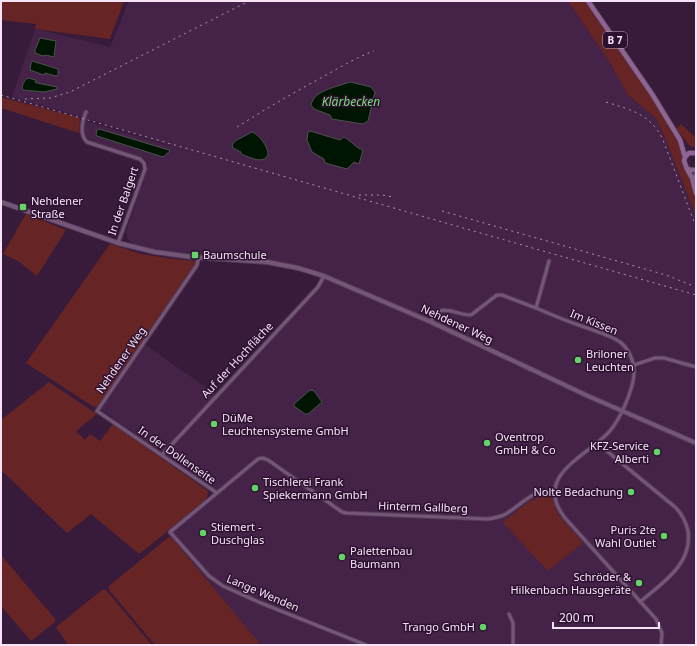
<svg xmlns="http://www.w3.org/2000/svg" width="697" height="646" font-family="'Noto Sans',sans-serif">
	<rect width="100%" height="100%" fill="#381b3b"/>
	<path fill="#452348" d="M129,1H568L609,61L628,95L656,118L667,142L696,216V645H260L168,535L219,494L99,408L143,343L218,396L322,285V273L281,262L254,258L198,256L162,252L133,244L127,238L126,232L148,166V162L144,158L92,141L87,137L85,132V121L193,153L102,123L12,97L35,29L110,47Z"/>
	<path fill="#662524" d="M1,1H124L110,39L35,29L36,24L1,20Z
		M568,1H586L644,86L679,144L683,155L682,165L690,178L696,200V216L667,142L656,118L628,95L609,61Z
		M1,97L80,118L79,133L1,108Z
		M681,124L696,138V148L690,146L676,129Z
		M26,214L66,230L37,276L18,261L3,254Z
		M110,244L141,254L174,259L196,261L195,265L98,406L94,407L26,363Z
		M49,382L97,414L76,431L85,440L90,434L100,441L113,424L208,491L207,497L203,502L167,531V532L139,554L91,514L67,533L1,470V420Z
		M544,495L552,497L557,513L583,543L548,571L504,524V521L530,501Z
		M170,536L261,645H155L109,590V586Z
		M1,555L55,619V622L31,641L1,606Z
		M102,590H106L152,645H68L56,627Z"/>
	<path fill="#001501" stroke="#4a534b" d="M40,38L56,41L54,57L45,55L43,56L35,53V50Z
		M32,61L58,69V75L56,76L45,73L44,75L30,70L31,63Z
		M28,78L36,80L35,82L37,83L57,87V89L44,92L23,90C21,87 24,80 28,78Z
		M350,82L371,87L375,92L368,121L363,124L332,119L330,115L314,109L311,105C314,90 337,87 350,82Z
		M99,129L169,150L170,151L163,157L160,156L97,136L96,134L97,130Z
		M310,131L340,140L344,137C351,141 356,148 363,150L359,164L354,162L347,169L325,163L324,159L312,152L307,140L308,132Z
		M252,132C259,134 269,148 268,155C262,165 250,157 241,154V152L233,148L232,145L235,141Z
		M310,390L314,391L322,402L308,414H305L294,406V404Z"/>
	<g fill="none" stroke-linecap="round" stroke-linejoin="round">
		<g stroke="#523a54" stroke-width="5">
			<path id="street" d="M86,112C82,122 79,134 87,142L140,159L144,163L145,169L118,243
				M199,257L197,265L193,271L97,411L217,493
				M549,261L536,308C552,315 569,322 587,328C598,332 610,335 620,342C629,349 635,362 634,374C633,390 620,420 609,432C586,457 532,476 565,518L656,619L662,633L661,645
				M431,322C438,300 457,316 471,315L497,295H502L536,308
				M634,365L655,358H664L696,367
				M599,441L608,452L675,507C682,514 686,522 688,531C693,564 662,583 640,602
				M162,455L318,287L324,276
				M509,614L513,623V645
				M366,645L261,603L223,586L209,576L170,532L258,459L263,458L268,460L342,512L346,513L488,519C494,518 499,517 504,515C521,506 533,487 555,492"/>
		</g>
		<g stroke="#523a54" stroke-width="6">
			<path id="secondary" d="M1,202L118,243L155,252L192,257L267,262L298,268L324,276L431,322L588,396L696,443"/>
		</g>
		<g stroke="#523a54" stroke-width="6">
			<path id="primary" d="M588,1L652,94L680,140L685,157
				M696,153H689L685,157L684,161L687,169L691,170H696
				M687,169L692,178L696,193
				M694,183L696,175"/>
		</g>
		<use href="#street" stroke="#755578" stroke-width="3"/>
		<use href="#secondary" stroke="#755578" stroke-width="4"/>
		<use href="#primary" stroke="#8e6592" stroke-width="4.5"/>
		<path stroke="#aa93ac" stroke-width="1" stroke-dasharray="2 4" stroke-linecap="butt" d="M1,95L696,295
			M25,99L50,98L70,92L249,1
			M606,102C631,110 651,114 663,140L696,227
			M237,127C264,110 291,94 319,79C337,69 355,58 374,51
			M359,195H382L393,197
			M442,211L666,275L696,287"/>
	</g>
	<g fill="#64d468" stroke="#2e1130" stroke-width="1.5">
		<rect x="19" y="203" width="8" height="8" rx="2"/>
		<rect x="191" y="251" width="8" height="8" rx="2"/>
		<circle cx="578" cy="360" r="4"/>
		<circle cx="214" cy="424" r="4"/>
		<circle cx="487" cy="443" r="4"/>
		<circle cx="657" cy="452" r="4"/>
		<circle cx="255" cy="488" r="4"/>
		<circle cx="631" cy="492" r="4"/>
		<circle cx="203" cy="533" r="4"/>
		<circle cx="664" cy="536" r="4"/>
		<circle cx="342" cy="557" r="4"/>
		<circle cx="639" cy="583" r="4"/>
		<circle cx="483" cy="627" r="4"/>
	</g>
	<g text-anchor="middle" stroke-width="3" stroke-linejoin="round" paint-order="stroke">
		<rect fill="#2e1130" stroke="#baa4bb" stroke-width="1" x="603" y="32" width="24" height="16" rx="3"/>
		<g font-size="10" font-weight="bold" fill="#f6e3f7">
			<text x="615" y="44">B 7</text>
		</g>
		<g font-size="11" fill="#f6e3f7" stroke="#2e1130" text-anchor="start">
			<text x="31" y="205">Nehdener<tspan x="31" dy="13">Straße</tspan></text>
			<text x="203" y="259">Baumschule</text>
			<text x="586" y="358">Briloner<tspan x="586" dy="13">Leuchten</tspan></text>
			<text x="222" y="422">DüMe<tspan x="222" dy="13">Leuchtensysteme GmbH</tspan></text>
			<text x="495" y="441">Oventrop<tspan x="495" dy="13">GmbH &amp; Co</tspan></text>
			<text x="649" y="450" text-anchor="end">KFZ-Service<tspan x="649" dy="13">Alberti</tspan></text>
			<text x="263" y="486">Tischlerei Frank<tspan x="263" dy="13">Spiekermann GmbH</tspan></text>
			<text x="623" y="496" text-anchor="end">Nolte Bedachung</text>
			<text x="211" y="531">Stiemert -<tspan x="211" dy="13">Duschglas</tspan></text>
			<text x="656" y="534" text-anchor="end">Puris 2te<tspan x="656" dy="13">Wahl Outlet</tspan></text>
			<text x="350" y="555">Palettenbau<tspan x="350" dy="13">Baumann</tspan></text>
			<text x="631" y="581" text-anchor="end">Schröder &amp;<tspan x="631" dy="13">Hilkenbach Hausgeräte</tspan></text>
			<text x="475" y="631" text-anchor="end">Trango GmbH</text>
		</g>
		<g font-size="11" fill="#f6e3f7" stroke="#2e1130">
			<text transform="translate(123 201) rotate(-71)" y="4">In der Balgert</text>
			<text transform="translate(594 322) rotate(22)" y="4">Im Kissen</text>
			<text transform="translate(457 324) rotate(25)" y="4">Nehdener Weg</text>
			<text transform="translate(121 360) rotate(-55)" y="4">Nehdener Weg</text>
			<text transform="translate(237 360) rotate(-47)" y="4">Auf der Hochfläche</text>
			<text transform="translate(177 455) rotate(35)" y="4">In der Dollenseite</text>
			<text transform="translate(423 507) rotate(2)" y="4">Hinterm Gallberg</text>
			<text transform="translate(263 593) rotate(23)" y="4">Lange Wenden</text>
		</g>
		<g font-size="12" font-style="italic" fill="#75dd77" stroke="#2e1130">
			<text x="351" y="106">Klärbecken</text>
		</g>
	</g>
	<rect width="697" height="646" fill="none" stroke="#f6e3f7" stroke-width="4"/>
	<path d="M553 622v6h106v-6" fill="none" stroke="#f6e3f7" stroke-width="2"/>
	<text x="559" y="622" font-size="12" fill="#f6e3f7" stroke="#2e1130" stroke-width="3" paint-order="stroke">200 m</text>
</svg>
